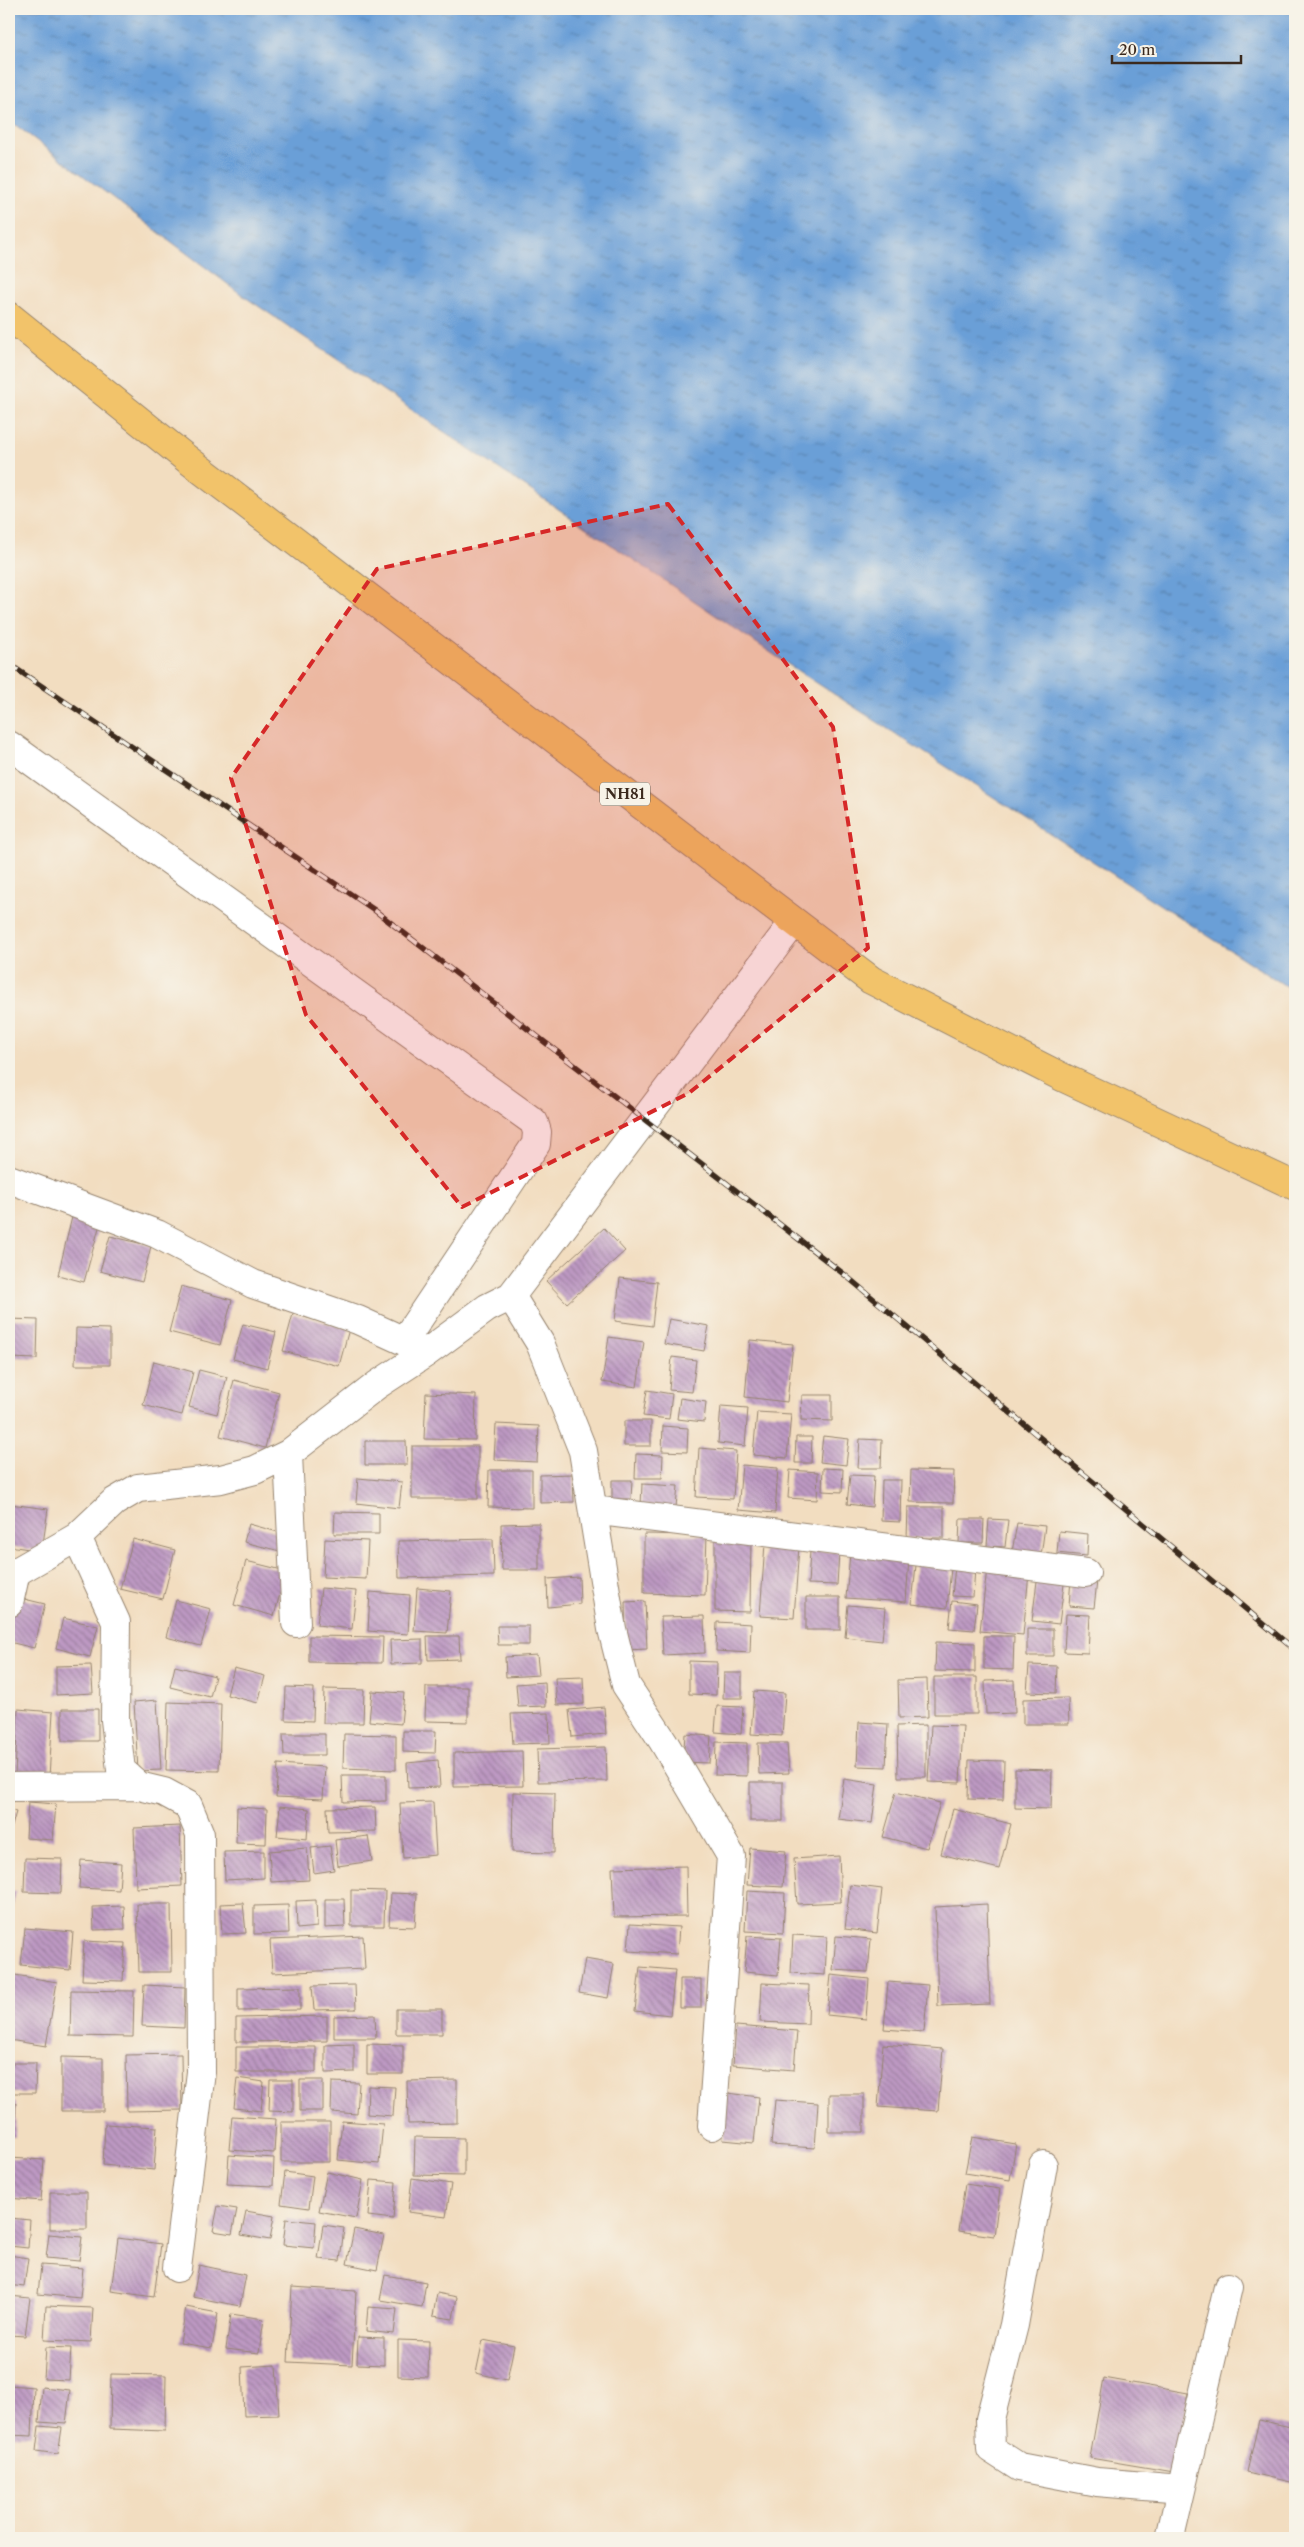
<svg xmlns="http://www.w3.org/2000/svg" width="1304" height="2547" font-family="'Libre Caslon Text',serif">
	<defs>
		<pattern id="water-ripples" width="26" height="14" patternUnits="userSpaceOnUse" patternTransform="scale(1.25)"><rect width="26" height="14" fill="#6a9fd7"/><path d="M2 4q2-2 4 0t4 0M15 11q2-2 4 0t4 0" fill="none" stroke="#5882ae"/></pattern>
		<pattern id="building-back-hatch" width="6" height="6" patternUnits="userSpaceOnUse" patternTransform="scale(1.25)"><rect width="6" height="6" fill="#bd99c3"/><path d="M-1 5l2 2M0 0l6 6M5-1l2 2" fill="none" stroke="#9b7d9e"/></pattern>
	</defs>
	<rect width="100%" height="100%" fill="#f7f3e8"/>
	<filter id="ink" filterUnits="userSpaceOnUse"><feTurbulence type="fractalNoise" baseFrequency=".02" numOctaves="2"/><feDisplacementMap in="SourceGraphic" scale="10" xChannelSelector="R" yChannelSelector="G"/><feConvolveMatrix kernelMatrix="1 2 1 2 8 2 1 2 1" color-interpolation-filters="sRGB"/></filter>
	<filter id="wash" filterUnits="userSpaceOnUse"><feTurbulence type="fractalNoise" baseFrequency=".0096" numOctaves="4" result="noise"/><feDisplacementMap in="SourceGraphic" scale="20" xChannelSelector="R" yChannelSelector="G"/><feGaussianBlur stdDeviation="1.12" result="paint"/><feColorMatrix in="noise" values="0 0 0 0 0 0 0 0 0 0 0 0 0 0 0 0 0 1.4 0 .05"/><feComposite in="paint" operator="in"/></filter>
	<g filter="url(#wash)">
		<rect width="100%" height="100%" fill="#f2ddc0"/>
		<path fill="url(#water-ripples)" stroke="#52647a" d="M9,9H1295V992L786,663L245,297L9,120Z"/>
		<g id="blocks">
			<path fill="url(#building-back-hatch)" d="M72,1217L100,1224L84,1282L58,1275Z
				M604,1228L625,1251L567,1303L546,1281Z
				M110,1236L151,1246L142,1282L100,1271Z
				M620,1278L657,1282L652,1326L615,1321Z
				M181,1286L232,1300L220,1345L169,1332Z
				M293,1314L349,1329L339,1366L283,1351Z
				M9,1319L38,1320L37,1359L9,1358Z
				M669,1319L709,1326L704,1351L664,1344Z
				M243,1324L276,1332L267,1368L233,1359Z
				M76,1328L110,1329V1365H75Z
				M609,1337L644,1342L637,1387L602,1382Z
				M750,1340L793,1344L787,1402L745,1397Z
				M672,1357L696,1360L692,1392L669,1390Z
				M154,1361L193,1372L182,1415L143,1405Z
				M199,1370L227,1377L217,1414L189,1407Z
				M234,1380L279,1392L265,1448L220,1436Z
				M647,1390L672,1394L669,1419L643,1416Z
				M426,1393L476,1395L475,1440L424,1439Z
				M802,1395H832V1421L801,1420Z
				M680,1398L706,1402L704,1422L677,1419Z
				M721,1406L748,1408L745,1446L718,1443Z
				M757,1412L791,1414L787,1458L753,1455Z
				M624,1421H651V1446H624Z
				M496,1424L539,1426L537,1462L494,1460Z
				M663,1426L688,1428L687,1452L662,1451Z
				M823,1436L849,1439L846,1465L820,1462Z
				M796,1437H812L811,1463H795Z
				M860,1439L882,1440L881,1468H858Z
				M365,1441H406L407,1465H365Z
				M412,1446H478V1499H412Z
				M699,1448L736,1451L733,1499L696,1497Z
				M636,1454L663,1455L662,1478H635Z
				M742,1465L778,1468L775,1513L738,1510Z
				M823,1468L843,1469L842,1492L822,1491Z
				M489,1470H532V1508L488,1507Z
				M790,1470L818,1472L817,1500L788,1498Z
				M911,1470L954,1471L953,1503L910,1502Z
				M573,1474L574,1502L540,1503V1475Z
				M850,1475L874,1476L872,1507L847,1504Z
				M358,1478L402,1482L399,1508L356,1503Z
				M612,1480H632L631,1499H612Z
				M882,1480H901L900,1522L881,1521Z
				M642,1484L678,1486L676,1507L641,1505Z
				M10,1504L48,1509L42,1551L9,1546Z
				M908,1507H944V1538H907Z
				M335,1512L379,1513V1534H334Z
				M960,1519H984L983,1543H959Z
				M989,1519L1008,1520L1005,1547L987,1546Z
				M539,1523V1570H502L501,1524Z
				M1017,1523L1045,1526L1041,1556L1012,1552Z
				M249,1524L285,1534L280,1551L244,1542Z
				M1059,1531L1088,1534L1087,1556L1057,1553Z
				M644,1534L707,1535L705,1595L644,1593Z
				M715,1538H751L750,1612L715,1611Z
				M133,1539L175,1550L163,1599L120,1589Z
				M325,1539L368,1541L366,1579L323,1577Z
				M493,1539L494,1576L399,1578L398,1541Z
				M765,1543L799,1546L794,1618L760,1616Z
				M810,1551L839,1552L837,1585L808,1584Z
				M850,1553L909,1558L906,1602L846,1598Z
				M246,1561L286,1571L274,1616L234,1605Z
				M916,1565L951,1568L947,1608L912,1604Z
				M955,1566L975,1568L973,1597L952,1596Z
				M987,1568L1029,1573L1023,1635L980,1631Z
				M1038,1573L1065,1576L1059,1624L1032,1621Z
				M579,1577L580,1604L548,1607L547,1579Z
				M1071,1578L1097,1581L1094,1608L1069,1606Z
				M321,1588L356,1591L352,1629L317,1625Z
				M417,1588L451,1591L447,1633L414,1631Z
				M370,1592L410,1595L408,1634L368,1631Z
				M16,1597L45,1604L34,1648L9,1642V1624Z
				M806,1597H840V1630H806Z
				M176,1600L211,1609L201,1646L166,1637Z
				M645,1601L647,1649L626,1650L625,1602Z
				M952,1601L977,1604L974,1630L949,1628Z
				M848,1605L885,1608L882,1641L845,1637Z
				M1066,1614L1090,1615L1088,1653L1064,1652Z
				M704,1616L705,1653L663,1655L661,1617Z
				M63,1618L98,1626L90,1657L56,1648Z
				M717,1622L751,1624L750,1653L716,1651Z
				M497,1626H529V1645H498Z
				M1027,1629H1053V1656H1027Z
				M309,1636L383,1637L382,1663L309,1662Z
				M427,1636H459L460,1659L428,1660Z
				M984,1636H1014L1013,1670L984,1669Z
				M422,1639V1663L391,1664L390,1640Z
				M936,1642L975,1643V1672L935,1671Z
				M537,1655L539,1675L506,1677L505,1657Z
				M689,1661L717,1662L716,1695L689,1694Z
				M91,1665L93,1693L56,1695V1666Z
				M1029,1665L1057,1666L1056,1693L1027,1692Z
				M175,1666L215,1676L210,1697L170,1687Z
				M234,1668L265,1676L258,1703L227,1695Z
				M724,1673H742V1698H723Z
				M583,1677L584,1704L557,1705L555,1678Z
				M934,1677H977V1714H934Z
				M927,1679L928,1717L899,1718L898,1680Z
				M1014,1680L1015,1713L986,1714L985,1681Z
				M545,1682L546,1706L518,1707L516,1684Z
				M286,1687L314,1688L313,1721L285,1720Z
				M426,1687H468V1722L425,1721Z
				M324,1689L364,1690L363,1723H323Z
				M372,1691L404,1693L401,1724L369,1721Z
				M754,1691L785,1693L782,1736L751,1734Z
				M1068,1698L1069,1724H1023V1699Z
				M157,1700L161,1770L138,1771L134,1702Z
				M168,1702L221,1704L219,1771L166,1770Z
				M717,1706L743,1707L741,1734L715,1732Z
				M604,1707L606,1734L572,1737L569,1710Z
				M18,1709L53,1712L49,1777L15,1775Z
				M62,1709H98V1741H62Z
				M549,1713L550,1743L513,1744L511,1714Z
				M859,1722L888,1724L886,1767L857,1766Z
				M926,1725V1777H898L897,1726Z
				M931,1725L963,1726L960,1783L928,1782Z
				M403,1731H436L435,1753L403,1752Z
				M283,1734H325V1755H284Z
				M344,1734L396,1735V1770L343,1768Z
				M685,1734L711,1736L709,1763L683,1762Z
				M716,1742L747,1743V1776L715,1775Z
				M758,1743H787L789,1773L759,1774Z
				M606,1747L607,1781L538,1782L537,1749Z
				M522,1751L523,1786L454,1787V1753Z
				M438,1760L440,1787L408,1788L407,1763Z
				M969,1760L1004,1761L1003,1800L968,1799Z
				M278,1764L325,1767L323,1799L276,1797Z
				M1015,1769L1052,1770L1051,1809L1015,1808Z
				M342,1775H386V1801L343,1802Z
				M844,1779L877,1784L872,1823L838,1819Z
				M750,1782H783V1821H750Z
				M513,1792L555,1793L554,1853L512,1852Z
				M896,1792L940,1803L927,1848L883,1837Z
				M28,1802L56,1804L53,1840L26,1838Z
				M433,1802L436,1855L403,1858L400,1803Z
				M280,1806L309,1809L307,1839L277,1836Z
				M237,1807L267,1809L266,1844L236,1843Z
				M375,1807L376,1831L328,1832L327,1808Z
				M953,1809L1011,1824L999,1869L941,1854Z
				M9,1810L16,1812L9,1836Z
				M180,1826L182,1886L136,1888L134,1828Z
				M368,1836L372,1861L338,1866L335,1840Z
				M330,1846L334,1870L314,1873L311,1848Z
				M307,1848L309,1880L271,1882L269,1851Z
				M750,1848L786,1851L783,1887L747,1885Z
				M264,1851V1878L225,1880L224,1852Z
				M839,1856L841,1902L797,1904L794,1859Z
				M25,1858L62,1859L61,1893L24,1892Z
				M81,1860L121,1863L119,1890L79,1888Z
				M686,1866L687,1916L614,1917L612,1868Z
				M850,1885L882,1889L877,1933L845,1929Z
				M351,1890L385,1891L384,1926H351Z
				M9,1891L16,1892L9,1922Z
				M747,1891L785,1893L783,1933L745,1931Z
				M391,1893L417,1894L415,1927L389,1926Z
				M325,1899H344L345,1927L325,1928Z
				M316,1900L317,1927L297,1929L296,1901Z
				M243,1903L246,1933L222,1934L220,1904Z
				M137,1904H171L172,1972H139Z
				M987,1904L990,2004L938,2006L935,1907Z
				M288,1905L289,1933L254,1934V1906Z
				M124,1906L125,1929L94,1930L93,1907Z
				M630,1924L679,1927L677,1954L628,1951Z
				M25,1928L73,1932L70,1970L21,1965Z
				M793,1935L827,1937L825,1975L791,1973Z
				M363,1936L365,1969L272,1973L270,1940Z
				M747,1936L781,1938L778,1975L744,1972Z
				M836,1936L871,1939L868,1972L833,1970Z
				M84,1941L125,1943L123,1981L82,1980Z
				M585,1959L614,1964L608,1998L579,1993Z
				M640,1967L675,1970L670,2015L635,2011Z
				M9,1974L57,1982L46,2046L9,2040Z
				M831,1975L869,1979L866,2019L827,2015Z
				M680,1979H701V2008H680Z
				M888,1982L928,1985L924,2032L884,2029Z
				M762,1983L809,1985L808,2024L760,2022Z
				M144,1985L185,1987L184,2028L142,2026Z
				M355,1985L356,2009L314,2010L312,1986Z
				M300,1987V2010L238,2011V1988Z
				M71,1990L134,1991L133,2037L70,2036Z
				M396,2009H442V2034H396Z
				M375,2015L376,2038H334V2016Z
				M327,2016V2041L236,2042V2018Z
				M736,2026L797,2031L794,2070L733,2065Z
				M354,2044V2072L325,2073V2045Z
				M367,2044L403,2045V2074H367Z
				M883,2044L943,2049L938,2111L878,2107Z
				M236,2047H316V2072H236Z
				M181,2054L182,2110L127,2111L126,2055Z
				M61,2057L103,2058V2111H61Z
				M9,2063H36L35,2093H9Z
				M237,2078L264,2082L261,2111L234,2108Z
				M270,2080H293V2112L269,2111Z
				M300,2080H323V2111H300Z
				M457,2080V2123L408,2124L407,2081Z
				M332,2082L359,2083L357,2114L331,2112Z
				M368,2086L395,2087L393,2116L367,2114Z
				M728,2093L759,2097L754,2143L723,2140Z
				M829,2094H864V2132H829Z
				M775,2100L818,2103L815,2148L771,2145Z
				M9,2101L16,2102L15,2137H9Z
				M232,2116L276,2119L274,2153L229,2150Z
				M342,2121L383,2124L379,2164L338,2160Z
				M281,2122H330V2162H281Z
				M105,2124L157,2127L154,2170L103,2165Z
				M415,2137L464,2138V2176L414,2175Z
				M972,2137L1016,2144L1010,2180L965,2173Z
				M229,2155L274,2158L273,2186L227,2184Z
				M9,2158L44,2160L41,2201L9,2198Z
				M285,2172L313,2176L309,2208L281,2204Z
				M327,2172L363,2180L356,2218L319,2211Z
				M412,2178L451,2184L446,2217L408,2212Z
				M371,2180L396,2182L393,2219L368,2216Z
				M965,2184L1000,2189L994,2236L958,2231Z
				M50,2192H87V2229H50Z
				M218,2206L237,2209L232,2234L213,2231Z
				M246,2211L274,2216L270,2240L241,2235Z
				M9,2218L30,2220L28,2248L9,2246Z
				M286,2219L316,2222L314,2248L283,2245Z
				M323,2225L344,2228L340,2261L318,2259Z
				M354,2229L384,2235L377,2270L347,2264Z
				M49,2234L82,2237L79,2261L46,2258Z
				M118,2238L161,2244L154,2297L111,2291Z
				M9,2255L28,2258L24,2287L9,2285Z
				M41,2265L83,2268L80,2298L38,2294Z
				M199,2265L246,2275L240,2306L193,2297Z
				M385,2275L426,2282L422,2307L380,2300Z
				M292,2287L356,2291L352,2365L288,2362Z
				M437,2293L457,2297L453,2319L433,2316Z
				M9,2296L30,2298L25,2336L9,2335Z
				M46,2306L93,2308L91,2342L44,2340Z
				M186,2307L218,2313L212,2348L180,2343Z
				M368,2307L397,2309L394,2334L366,2331Z
				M231,2314L264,2319L259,2353L226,2349Z
				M358,2337L384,2338V2365L357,2364Z
				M398,2340L429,2341L428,2377L398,2376Z
				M483,2340L514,2346L507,2380L476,2373Z
				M46,2347L71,2348L69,2380L44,2379Z
				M276,2365L279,2415L244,2416L242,2367Z
				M111,2374L166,2375L165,2431L110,2429Z
				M1104,2378L1188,2393L1174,2472L1090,2458Z
				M9,2385L34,2387L32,2436L9,2435Z
				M42,2387L70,2390L66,2424L39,2422Z
				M1259,2420L1295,2428V2483L1247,2472Z
				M39,2426L62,2428L58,2454L36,2451Z"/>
		</g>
	</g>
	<g filter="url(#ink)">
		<use href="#blocks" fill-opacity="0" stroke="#96846f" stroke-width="1"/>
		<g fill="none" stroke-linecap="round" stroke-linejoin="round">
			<g stroke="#96846f" stroke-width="30">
				<path id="minor" d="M9,745L534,1122L537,1132L536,1144L404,1341
					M9,1179L157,1234L253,1284L358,1320L404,1341L426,1353L487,1308L511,1296L540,1343L583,1451L612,1629L626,1685L663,1741L731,1856L712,2126
					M511,1296L794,922
					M288,1454L296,1623
					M593,1510L1086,1573
					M77,1537L116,1622L115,1720L121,1770L139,1786L164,1792L188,1805L200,1834L201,2072L177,2268
					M9,1603L16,1572L77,1537L114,1502L138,1488L221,1479L255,1470L288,1454L377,1385L426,1353
					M9,1787L139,1786
					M1043,2165L1014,2325L990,2419L991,2449L1019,2467L1097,2482L1181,2489
					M1170,2538L1228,2287"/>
			</g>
			<g stroke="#96846f" stroke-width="30">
				<path id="trunk" d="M9,316L187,459L871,980L1062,1077L1295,1186"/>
			</g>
			<use href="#minor" stroke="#fff" stroke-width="28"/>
			<use href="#trunk" stroke="#f2c36a" stroke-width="28"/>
			<g stroke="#3b2a1e" stroke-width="5.5">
				<path id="rail" d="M9,664L373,909L845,1275L1295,1650"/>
			</g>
			<use href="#rail" stroke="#f7f3e8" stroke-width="4" stroke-dasharray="11" stroke-linecap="butt"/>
		</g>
	</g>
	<path fill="#d62828" fill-opacity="0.2" stroke="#d62828" stroke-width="4" stroke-dasharray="10 6" stroke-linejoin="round" d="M668,504L833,727L868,948L689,1093L462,1207L306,1015L231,778L377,569Z"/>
	<g text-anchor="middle" stroke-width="5" stroke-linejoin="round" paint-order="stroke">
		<rect fill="#f7f3e8" stroke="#73665b" stroke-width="1" x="600" y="782.5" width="50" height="23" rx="4"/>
		<g font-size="14" font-weight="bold" fill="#3b2a1e">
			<text x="625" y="799">NH81</text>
		</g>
	</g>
	<rect width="1304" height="2547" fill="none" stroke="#f7f3e8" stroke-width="30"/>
	<path d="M1112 55v8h129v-8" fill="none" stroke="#3b2a1e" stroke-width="2.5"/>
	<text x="1119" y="55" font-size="15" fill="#3b2a1e" stroke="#f7f3e8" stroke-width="4" paint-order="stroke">20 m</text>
</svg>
